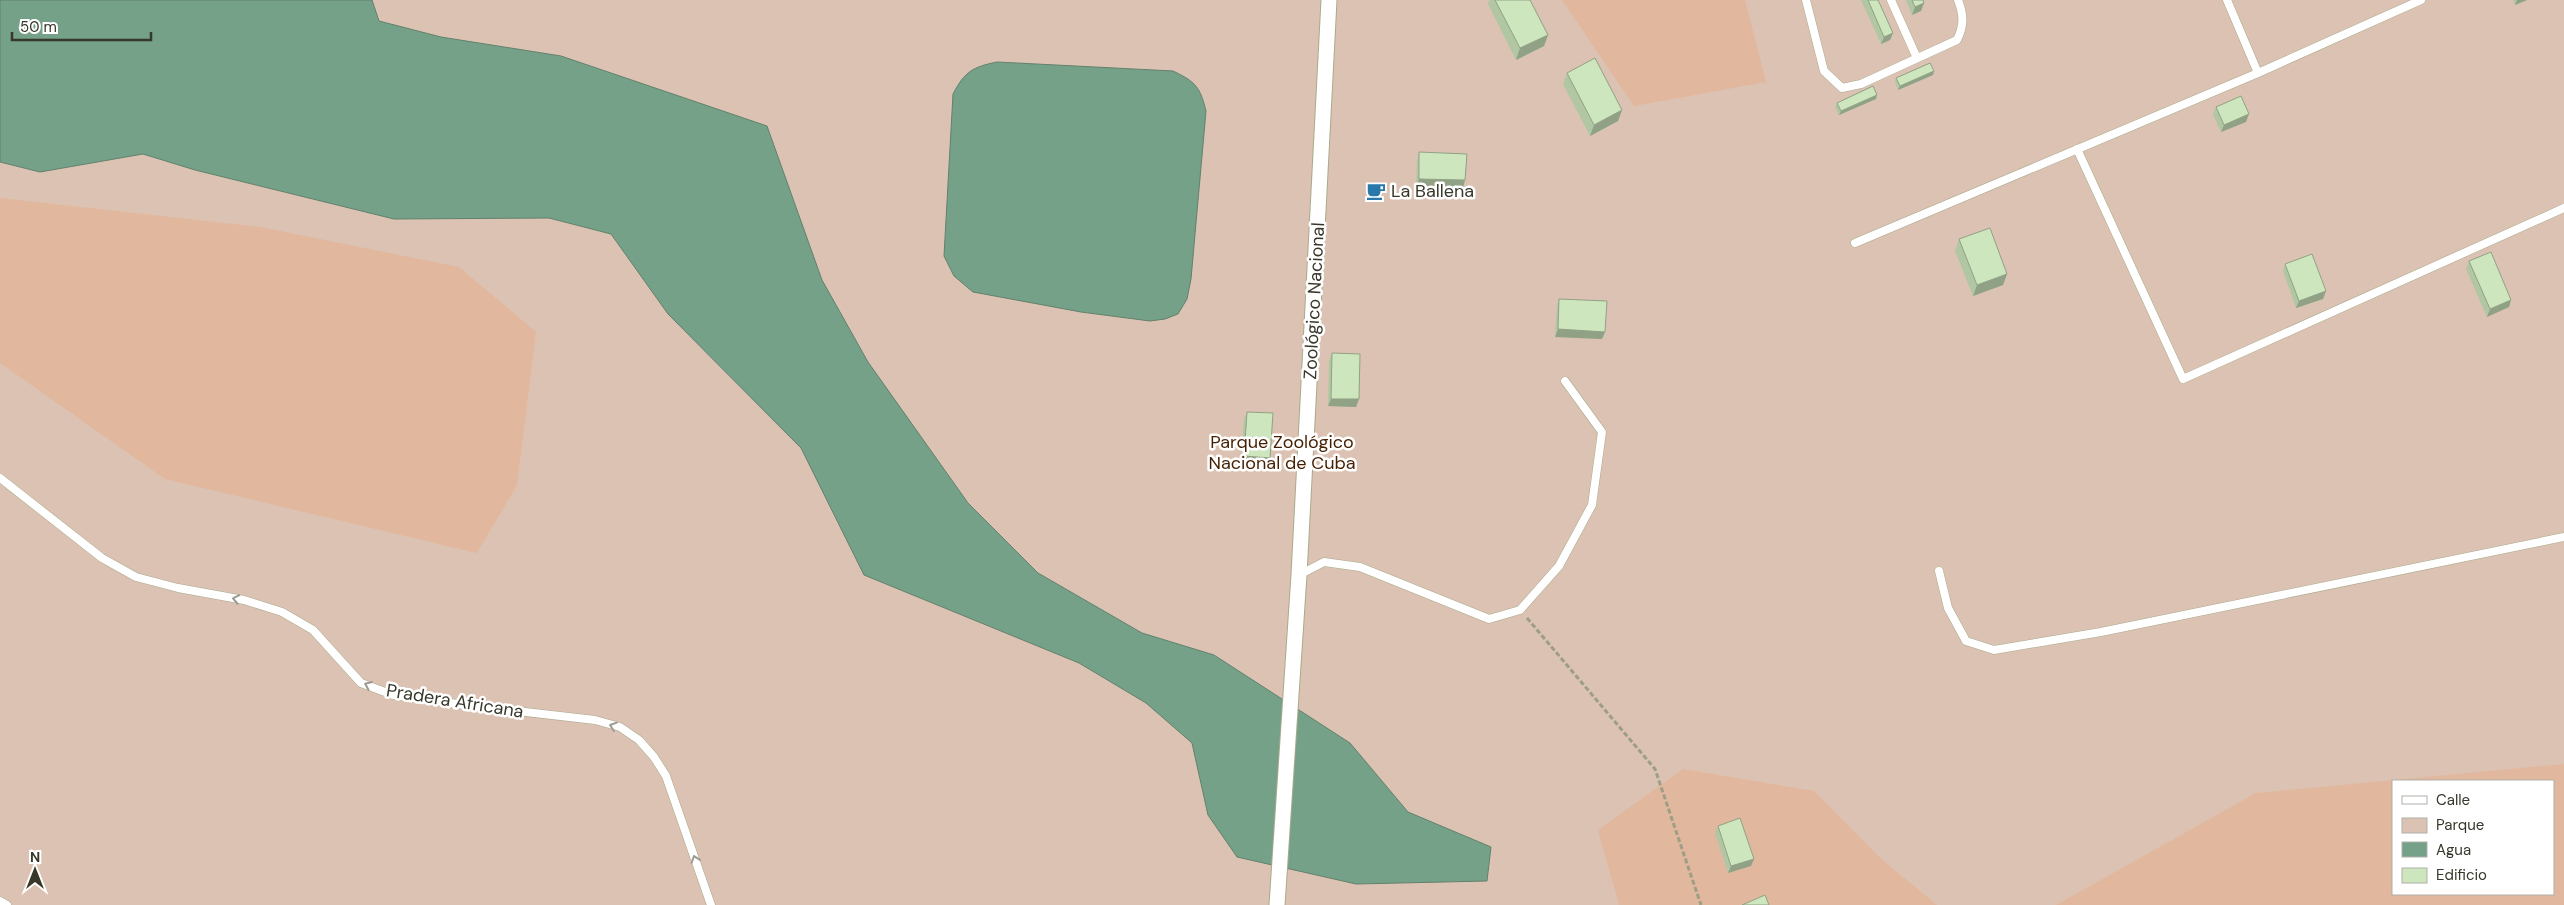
<svg xmlns="http://www.w3.org/2000/svg" width="2564" height="905" font-family="'DM Sans',sans-serif">
	<rect width="100%" height="100%" fill="#f7f7d7"/>
	<path fill="#dcc2b2" fill-rule="evenodd" d="M0,0H2564V905H0ZM2393,781H2553V894H2393Z"/>
	<path fill="#e1b79d" fill-rule="evenodd" d="M1562,0H1745L1766,82L1634,106Z
		M0,198L260,227L459,267L536,332L517,485L477,553L165,479L0,363Z
		M2564,764V905H2056L2256,793ZM2393,781H2553V894H2393Z
		M1683,769L1814,791L1879,857L1937,905H1619L1598,830Z"/>
	<path fill="#75a189" stroke="#62816c" d="M0,0H372L379,21L441,37L561,56L767,126L822,280L868,362L968,503L1038,573L1142,633L1214,655L1350,743L1408,812L1491,847L1487,881L1356,884L1237,857L1208,815L1192,743L1146,703L1079,663L864,575L801,448L668,314L611,234L549,218L394,219L195,170L143,154L40,172L0,162Z
		M997,62L1173,71C1196,82 1200,87 1206,111L1191,279L1187,299L1178,314L1165,319L1150,321L1081,312L973,292L954,276L944,256L953,94C965,71 973,67 997,62Z"/>
	<g fill="none" stroke-linecap="round" stroke-linejoin="round">
		<g stroke="#aaaa8c" stroke-width="9">
			<path id="lane" d="M1806,0L1824,71L1842,88L1861,84L1957,40C1964,26 1964,15 1958,0
				M1891,0L1917,58
				M2227,0L2258,73
				M2077,149L2183,379L2564,208
				M1855,243L2258,73L2421,0
				M0,478L102,558L136,577L178,588L244,600L282,612L313,630L361,683L393,695L472,706L595,720L620,727L639,740L654,757L666,776L711,905
				M1939,571L1948,608L1966,641L1994,650L2101,632L2564,537
				M1299,575L1324,562L1360,567L1489,619L1520,610L1559,566L1592,505L1602,432L1565,381
				M0,901L7,905"/>
		</g>
		<g stroke="#aaaa8c" stroke-width="17">
			<path id="street" d="M1277,905L1299,575L1329,0"/>
		</g>
		<path stroke="#9e9e87" stroke-width="3" stroke-dasharray="5 2.5" stroke-linecap="butt" d="M1527,618L1655,769L1701,905"/>
		<use href="#lane" stroke="#fff" stroke-width="8"/>
		<use href="#street" stroke="#fff" stroke-width="15"/>
	</g>
	<path fill="#b1c6a3" d="M1489,0H1530L1548,35L1544,46L1516,60L1488,4Z
		M1861,0H1878L1893,33L1890,40L1881,44Z
		M1906,0H1923L1924,3L1921,11L1912,15Z
		M2513,0H2527L2515,5Z
		M1934,71L1933,75L1898,90L1895,82L1896,78Z
		M1567,73L1622,110L1618,121L1590,136L1563,84Z
		M1877,95L1876,99L1839,115L1835,107L1837,103Z
		M2216,107L2246,122L2221,132L2213,114Z
		M1419,152L1465,180L1463,188L1416,186L1417,160Z
		M1959,239L2007,274L2003,285L1973,296L1955,251Z
		M2469,261L2511,300L2509,307L2487,317L2466,269Z
		M2285,264L2326,291L2323,299L2296,308L2283,271Z
		M1559,299L1605,332L1602,339L1555,337L1557,306Z
		M1332,353L1359,399L1356,407L1328,406L1329,361Z
		M1247,412L1267,465L1241,463L1244,419Z
		M1718,826L1751,866L1728,873L1715,833Z"/>
	<path fill="#90a185" d="M2517,0H2527L2515,5Z
		M1924,3L1921,11L1912,15L1915,7Z
		M1893,33L1890,40L1881,44L1884,37Z
		M1548,35L1544,46L1516,60L1520,48Z
		M1934,71L1933,75L1898,90L1900,86Z
		M1877,95L1876,99L1839,115L1841,111Z
		M1622,110L1618,121L1590,136L1594,125Z
		M2249,114L2246,122L2221,132L2224,125Z
		M1419,179L1465,180L1463,188L1416,186Z
		M2007,274L2003,285L1973,296L1977,285Z
		M2326,291L2323,299L2296,308L2299,301Z
		M2511,300L2509,307L2487,317L2490,309Z
		M1558,329L1605,332L1602,339L1555,337Z
		M1331,399H1359L1356,407L1328,406Z
		M1244,456L1270,458L1267,465L1241,463Z
		M1754,859L1751,866L1728,873L1731,866Z"/>
	<path fill="#cee6be" stroke="#90a185" d="M1495,0H1530L1548,35L1520,48Z
		M1868,0H1878L1893,33L1884,37Z
		M1912,0H1923L1924,3L1915,7Z
		M1595,58L1622,110L1594,125L1567,73Z
		M1930,63L1934,71L1900,86L1896,78Z
		M1873,86L1877,95L1841,111L1837,103Z
		M2241,96L2249,114L2224,125L2216,107Z
		M1419,152L1467,154L1465,180L1419,179Z
		M1990,228L2007,274L1977,285L1959,239Z
		M2491,252L2511,300L2490,309L2469,261Z
		M2312,254L2326,291L2299,301L2285,264Z
		M1559,299L1607,301L1605,332L1558,329Z
		M1332,353L1360,354L1359,399H1331Z
		M1247,412L1273,413L1270,458L1244,456Z
		M1740,818L1754,859L1731,866L1718,826Z
		M1765,895L1769,905H1742Z"/>
	<defs><path id="oneway-chevron" d="M-2-3.5L2.5 0L-2 3.5" fill="none" stroke-width="1.6" stroke-linecap="round" stroke-linejoin="round" transform="scale(1.25)"/></defs>
	<g stroke="#9b9b94">
		<use href="#oneway-chevron" transform="translate(236 599) rotate(-169)"/>
		<use href="#oneway-chevron" transform="translate(368 685) rotate(-157)"/>
		<use href="#oneway-chevron" transform="translate(613 726) rotate(-161)"/>
		<use href="#oneway-chevron" transform="translate(695 859) rotate(-109)"/>
	</g>
	<defs>
		<g id="cafe-bare" transform="scale(1.5)"><path d="M-5.5-4.5H6V0H3Q3 3.5 0 3.5H-2.5Q-5.5 3.5-5.5 0ZM3-3.2v2h1.7v-2ZM-6 4.5H4V6H-6Z" fill="#2879aa" stroke="#fff" stroke-width="2.5" paint-order="stroke"/></g>
	</defs>
	<g fill-rule="evenodd">
		<use href="#cafe-bare" x="1376" y="191"/>
	</g>
	<g text-anchor="middle" stroke-width="5" stroke-linejoin="round" paint-order="stroke">
		<g font-size="18" fill="#37372a" stroke="#fff" text-anchor="start">
			<text x="1391" y="197">La Ballena</text>
		</g>
		<g font-size="18" fill="#37372a" stroke="#fff">
			<text transform="translate(1314 301) rotate(-87)" y="6">Zoológico Nacional</text>
			<text transform="translate(455 701) rotate(9)" y="6">Pradera Africana</text>
		</g>
		<g font-size="18" fill="#451f01" stroke="#fff">
			<text x="1282" y="448">Parque Zoológico<tspan x="1282" dy="21">Nacional de Cuba</tspan></text>
		</g>
	</g>
	<rect x="2392" y="780" width="162" height="115" fill="#ffffff" stroke="#afafaa"/>
	<rect x="2402" y="796" width="25" height="8" fill="#ffffff" stroke="#afafaa"/>
	<text x="2436" y="805" font-size="15" fill="#37372a">Calle</text>
	<rect x="2402" y="818" width="25" height="15" fill="#dcc2b2" stroke="#afafaa"/>
	<text x="2436" y="830" font-size="15" fill="#37372a">Parque</text>
	<rect x="2402" y="842" width="25" height="15" fill="#75a189" stroke="#afafaa"/>
	<text x="2436" y="855" font-size="15" fill="#37372a">Agua</text>
	<rect x="2402" y="868" width="25" height="15" fill="#cee6be" stroke="#afafaa"/>
	<text x="2436" y="880" font-size="15" fill="#37372a">Edificio</text>
	<g transform="translate(35 870)" stroke="#ffffff" stroke-width="4" paint-order="stroke">
	<path d="M0-4L9 19L0 12L-9 19Z" fill="#37372a"/>
	<text y="-8" font-size="14" font-weight="bold" text-anchor="middle" fill="#37372a">N</text>
	</g>
	<path d="M12 32v8h139v-8" fill="none" stroke="#37372a" stroke-width="2.5"/>
	<text x="20" y="32" font-size="15" fill="#37372a" stroke="#ffffff" stroke-width="4" paint-order="stroke">50 m</text>
</svg>
